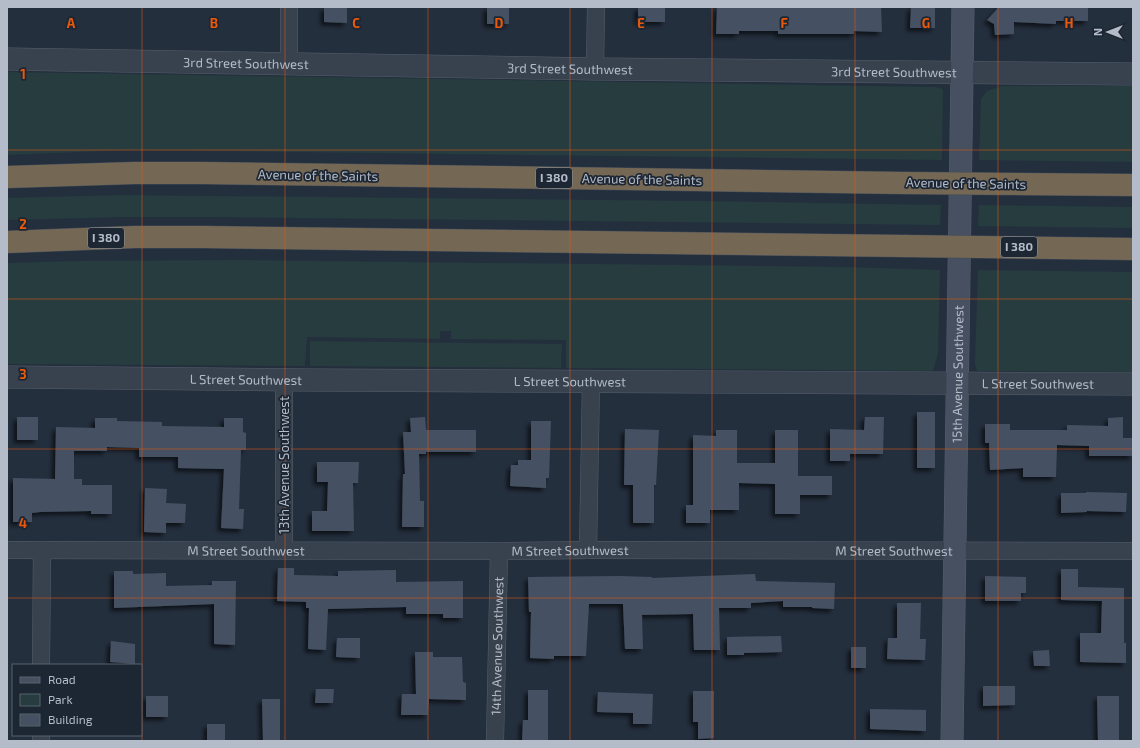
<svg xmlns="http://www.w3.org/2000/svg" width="1140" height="748" font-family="'Exo 2',sans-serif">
	<defs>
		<filter id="shadow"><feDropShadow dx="-3.5" dy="3.5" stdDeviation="2" flood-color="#0009"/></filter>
	</defs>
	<rect width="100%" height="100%" fill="#242f3e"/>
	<path fill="#263c3f" d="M7,72L936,87L943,89L942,160L129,150L7,155Z
		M1002,86H1133V162L979,160L981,99L987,91Z
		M122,195L701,201L941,205L940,225L215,217H123L7,220V198Z
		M979,205L1133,207V228L978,226Z
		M238,260L847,267L940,270L938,353L933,371L566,368V340L451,339V331H440V339L307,337L305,366L7,364V263L80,261Z
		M978,270L1133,272V372L977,371L975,364Z
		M310,341L562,344L561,368L310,366Z"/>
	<path fill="#455162" filter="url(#shadow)" d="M324,7H347V23L324,22Z
		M487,7H509V24H487Z
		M638,7H665V22H638Z
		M717,7H881L882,32L854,31V34H778V31H739V34H716Z
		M911,7H935V28H910Z
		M999,7H1088V21H1056V24L1014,22V34L995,35L994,24L987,20Z
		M917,412H935V468H917Z
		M17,417H38V440H17Z
		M425,417L426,430H476V452H426V454H419L420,501H424V527H402L403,474H405L403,432H411L410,418Z
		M865,417H884L883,454H850V461H830V429L864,430Z
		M1123,417V438H1132L1133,456H1089V446L1057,445L1056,477H1023V468L990,470L989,443H985V424H1010V430H1067V425L1108,426V418Z
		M95,418H117V421L162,422V426L224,427V418H243V432L246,433V450H241L239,509H244L243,529L221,528L224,469L178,468V457H139V448L107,447V451H74V479H82V485H112V514H91V511L40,512L32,513V522H13V478L55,479L56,427L95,428Z
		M531,421H551L549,478H546V488L510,486L511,465H518V460H531Z
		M625,429L659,430L656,485H654V523H633V485H624Z
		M716,430H737V463H775V430H798V476H832V495H800V514H775V484L739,483V510H710V523H686V505H693V435L716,436Z
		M317,462H359L358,483H353L354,531H312V511H327L328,482H317Z
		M145,488L167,489L166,503L186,504L185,523H166V533L144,532Z
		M1086,492L1127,493L1126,512L1087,511V512L1061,513V493H1086Z
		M278,568H294V575L338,576V571L396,570V582L463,581V618H443V614H406V607L328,609L326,650L308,649L309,608H306V602L277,601Z
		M1061,569H1078V587L1124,588V643H1126V663L1080,662V633H1101L1102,601L1061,600Z
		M114,571H133V574L166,573V586L212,585V581H236L235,645L214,644V604L114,608Z
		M755,574L756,581L835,583L834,609L812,608V607H783V601L751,603V608H719L720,650H694L693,614L642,615L643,649H625L623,604H589L586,656H554V659L530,658L531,612H529L528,577L619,576L652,577V578Z
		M985,576L1026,577V593H1021V601H985Z
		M897,603H921L920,639H926L925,660L887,659L888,638H897Z
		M781,636L782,652L744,653V655H727V637Z
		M337,638H360V658L336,657Z
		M111,641L135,644V664L110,662Z
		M851,647H866V668H851Z
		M1049,650L1050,666H1034L1033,651Z
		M415,652H433V657H462L463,682L466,683V700L429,699L428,715H401L402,694H416Z
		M983,686H1015V705L983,706Z
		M316,689H334L333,703H315Z
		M528,690H548V741H522L523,720H528Z
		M693,691H714V738L698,739V722H693Z
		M598,692L653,694L652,724H633V713L597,712Z
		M146,696H168V717H146Z
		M1097,696H1119V741H1098Z
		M262,699H280V741H263Z
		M870,709L926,710V731L870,729Z
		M207,724H225V741H207Z"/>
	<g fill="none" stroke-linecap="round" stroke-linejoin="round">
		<g stroke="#565f6c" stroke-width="18">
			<g id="minor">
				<path d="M289,63V7"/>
				<path d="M595,69L596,7"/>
				<path id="s1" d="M7,550L499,551L588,550L1133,551"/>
				<path d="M284,550V380"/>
				<path d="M588,550L591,382"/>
				<path d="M41,665L42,550"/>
				<path d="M41,741V735"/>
				<path id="s2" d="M495,741L499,551"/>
			</g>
		</g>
		<g stroke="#565f6c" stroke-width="23">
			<g id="tertiary">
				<path id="s3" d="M7,59L595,69L1133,74"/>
				<path id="s4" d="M7,377L308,380L1133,384"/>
			</g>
		</g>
		<g stroke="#565f6c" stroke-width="23">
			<g id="secondary">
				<path id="s5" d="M952,741L963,7"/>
			</g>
		</g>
		<g stroke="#434c59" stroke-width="23">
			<path id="motorway" d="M7,177L134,173H203L905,183
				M7,242L135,237H204L904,246"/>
		</g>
		<use href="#minor" stroke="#38414e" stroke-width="17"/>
		<use href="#tertiary" stroke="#38414e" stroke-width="22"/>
		<use href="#secondary" stroke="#465061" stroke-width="22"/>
		<use href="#motorway" stroke="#746855" stroke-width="22"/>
		<g stroke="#434c59" stroke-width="23" stroke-linecap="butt">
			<path id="motorway-bridge" d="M905,183L1133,185
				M904,246L1133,249"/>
		</g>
		<use href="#motorway-bridge" stroke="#746855" stroke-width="22"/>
	</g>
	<path fill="none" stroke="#e8590c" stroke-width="1" stroke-opacity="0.55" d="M142,7V741M285,7V741M428,7V741M570,7V741M712,7V741M855,7V741M998,7V741M7,150H1133M7,299H1133M7,449H1133M7,598H1133"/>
	<g text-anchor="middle" stroke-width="3.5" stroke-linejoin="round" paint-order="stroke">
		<g fill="#1d2633" stroke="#878f9c" stroke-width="1">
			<rect x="536" y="168" width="36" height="20" rx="3"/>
			<rect x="88" y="228" width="36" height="20" rx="3"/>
			<rect x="1001" y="237" width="36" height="20" rx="3"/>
		</g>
		<g font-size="12" font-weight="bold" fill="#b4bcc9">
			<text x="554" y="182">I 380</text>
			<text x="106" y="242">I 380</text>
			<text x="1019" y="251">I 380</text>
		</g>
		<g font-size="13" fill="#b4bcc9" stroke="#1d2633">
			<text dy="5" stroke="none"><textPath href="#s3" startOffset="239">3rd Street Southwest</textPath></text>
			<text dy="5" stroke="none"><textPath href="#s3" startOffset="563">3rd Street Southwest</textPath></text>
			<text dy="5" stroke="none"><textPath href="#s3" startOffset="887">3rd Street Southwest</textPath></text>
			<text transform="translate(318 175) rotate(1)" y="5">Avenue of the Saints</text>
			<text transform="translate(642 179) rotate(1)" y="5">Avenue of the Saints</text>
			<text transform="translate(966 183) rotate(1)" y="5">Avenue of the Saints</text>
			<text dy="5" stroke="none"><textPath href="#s5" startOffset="367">15th Avenue Southwest</textPath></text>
			<text dy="5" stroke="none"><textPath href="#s4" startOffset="239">L Street Southwest</textPath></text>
			<text dy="5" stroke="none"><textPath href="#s4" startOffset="563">L Street Southwest</textPath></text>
			<text dy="5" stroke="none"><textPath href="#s4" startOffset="1031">L Street Southwest</textPath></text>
			<text transform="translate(284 465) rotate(-90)" y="5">13th Avenue Southwest</text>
			<text dy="5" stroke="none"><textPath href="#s1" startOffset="239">M Street Southwest</textPath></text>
			<text dy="5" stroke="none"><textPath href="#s1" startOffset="563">M Street Southwest</textPath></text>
			<text dy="5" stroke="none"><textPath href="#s1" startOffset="887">M Street Southwest</textPath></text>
			<text dy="5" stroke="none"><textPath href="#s2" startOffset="95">14th Avenue Southwest</textPath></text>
		</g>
	</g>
	<g font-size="13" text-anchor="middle" font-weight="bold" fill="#e8590c" stroke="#1d2633" stroke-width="3.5" stroke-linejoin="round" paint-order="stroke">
		<text x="71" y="28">A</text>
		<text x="214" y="28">B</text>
		<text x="356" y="28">C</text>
		<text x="499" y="28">D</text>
		<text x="641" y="28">E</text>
		<text x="784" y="28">F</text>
		<text x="926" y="28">G</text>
		<text x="1069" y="28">H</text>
		<text x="23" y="79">1</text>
		<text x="23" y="229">2</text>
		<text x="23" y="379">3</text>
		<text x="23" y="528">4</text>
	</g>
	<rect width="1140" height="748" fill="none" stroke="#b4bcc9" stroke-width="16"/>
	<rect x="12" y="664" width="130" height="72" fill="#1d2633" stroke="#59626f"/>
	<rect x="20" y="677" width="20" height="6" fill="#465061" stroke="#59626f"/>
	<text x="48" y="684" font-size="12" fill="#b4bcc9">Road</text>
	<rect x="20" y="694" width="20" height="12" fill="#263c3f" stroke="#59626f"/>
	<text x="48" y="704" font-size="12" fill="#b4bcc9">Park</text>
	<rect x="20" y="714" width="20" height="12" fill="#455162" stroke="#59626f"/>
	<text x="48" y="724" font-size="12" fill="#b4bcc9">Building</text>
	<g transform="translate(1108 32) rotate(270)" stroke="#1d2633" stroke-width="3" paint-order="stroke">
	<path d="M0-3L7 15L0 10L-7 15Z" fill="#b4bcc9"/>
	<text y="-6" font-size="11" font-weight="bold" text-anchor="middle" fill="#b4bcc9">N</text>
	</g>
</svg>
